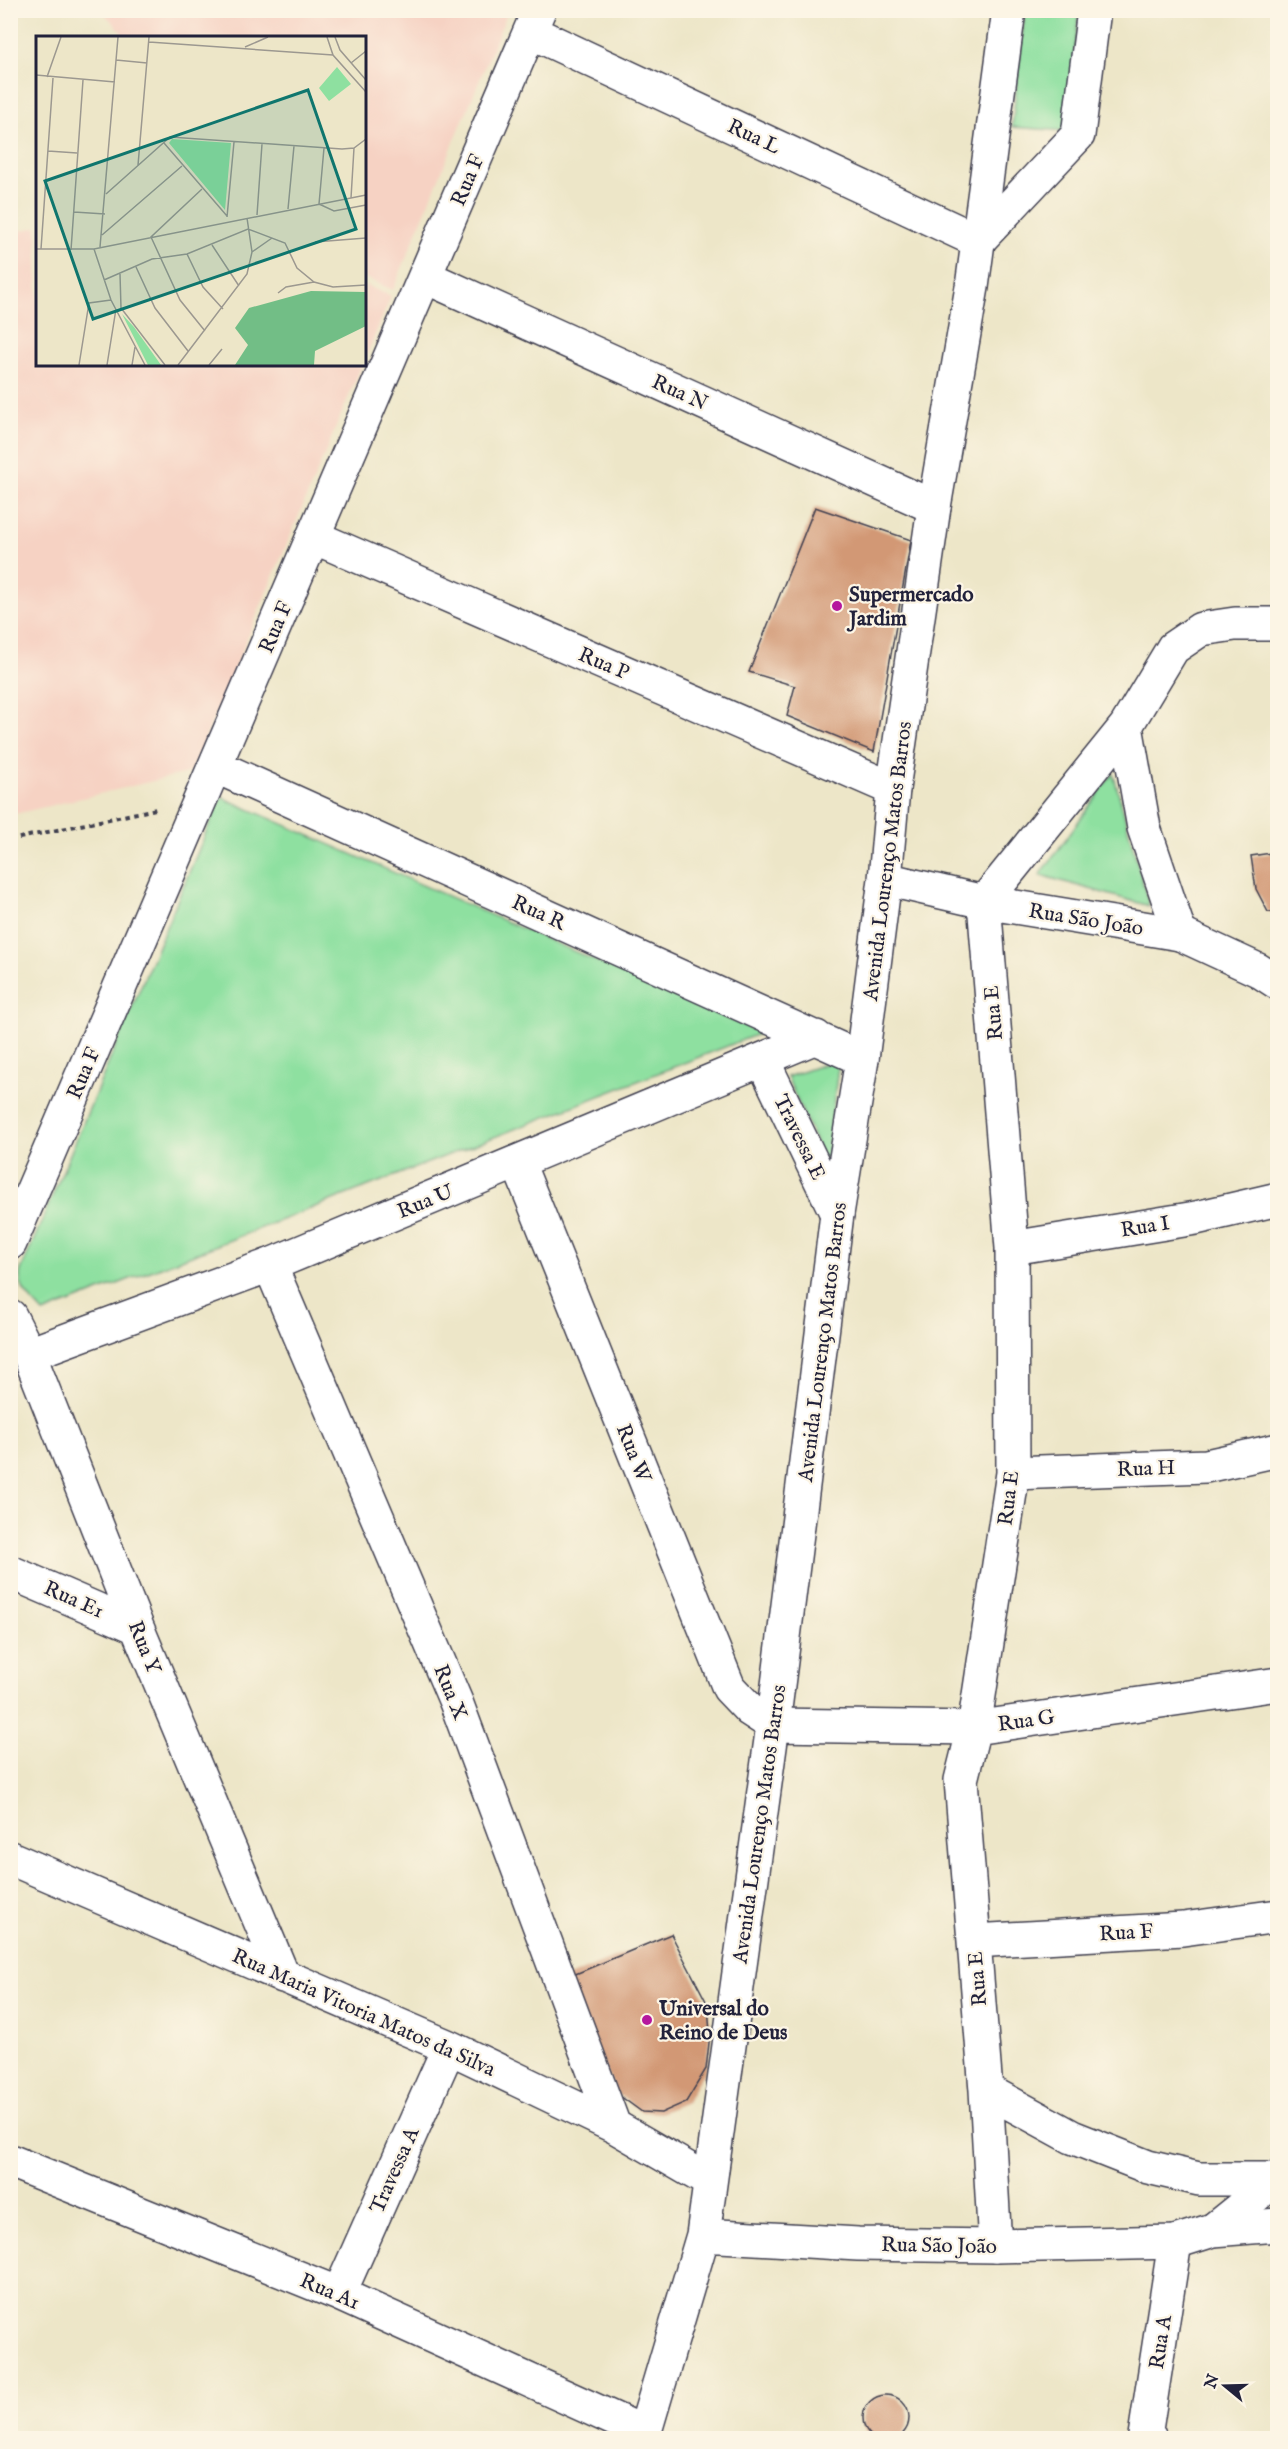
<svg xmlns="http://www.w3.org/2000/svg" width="1288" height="2449" font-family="'IM FELL English',serif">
	<rect width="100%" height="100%" fill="#fcf5e5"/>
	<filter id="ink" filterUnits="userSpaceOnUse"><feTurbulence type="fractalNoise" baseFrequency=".0167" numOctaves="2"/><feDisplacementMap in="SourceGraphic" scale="12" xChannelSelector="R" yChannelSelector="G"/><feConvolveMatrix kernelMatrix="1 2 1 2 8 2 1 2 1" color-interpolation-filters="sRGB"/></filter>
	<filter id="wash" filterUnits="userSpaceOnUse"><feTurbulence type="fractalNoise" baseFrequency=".008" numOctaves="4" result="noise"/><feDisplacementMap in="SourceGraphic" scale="24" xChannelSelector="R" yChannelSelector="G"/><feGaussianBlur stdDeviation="1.35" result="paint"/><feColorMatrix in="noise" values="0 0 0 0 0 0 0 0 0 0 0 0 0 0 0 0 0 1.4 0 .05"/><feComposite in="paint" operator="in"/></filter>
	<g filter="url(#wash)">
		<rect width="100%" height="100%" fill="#ede6c8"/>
		<path fill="#f6d2c3" d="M102,11H508L393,290L365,278L364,38L121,37V31Z
			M37,227L38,364L362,365L191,772L11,815L10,233Z
			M365,285L391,296L365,359Z"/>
		<path fill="#8ee0a0" stroke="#58816e" stroke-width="1.5" d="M1025,11H1079L1066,131L1012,127Z
			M1113,773L1149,906L1040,875Z
			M221,797L761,1033L43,1313C32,1300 16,1288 21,1270Z
			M839,1059L826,1165L787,1077Z"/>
		<g id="blocks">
			<path fill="#d29875" d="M815,507L911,540L874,752L787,716L795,686L749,672Z
				M1278,852V911L1268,912L1256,889L1251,856Z
				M671,1934L708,2005L710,2034L706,2069L686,2102L661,2113L642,2112L616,2093L566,1978Z
				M863 2418a23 23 0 1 1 46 0a23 23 0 1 1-46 0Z"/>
		</g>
	</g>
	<g filter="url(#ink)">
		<use href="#blocks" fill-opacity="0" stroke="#403f50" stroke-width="1.5"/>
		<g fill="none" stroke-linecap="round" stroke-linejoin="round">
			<g stroke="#403f50" stroke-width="36">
				<path id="street" d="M531,32L978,241L1078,135L1094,10
					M426,277L934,507
					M314,537L893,789
					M1126,726L1144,828L1180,934
					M215,766L862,1059
					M763,1061L837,1214
					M518,1163L729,1688L750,1710L773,1725L974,1728L1278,1684
					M10,1243L539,10
					M1012,1248L1196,1218L1278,1199
					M270,1265L456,1702L614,2126
					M10,1316L29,1354L137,1627L283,1976
					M29,1354L270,1265L816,1037
					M1013,1473L1206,1466L1278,1450
					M10,1572L137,1627
					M10,1858L449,2047L614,2126L709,2181
					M974,1941L1183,1929L1278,1916
					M986,2090L1072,2137L1148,2167L1199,2179H1278
					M10,2161L339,2294L645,2433
					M1213,2230L1275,2180
					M995,2246L986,2090L961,1780L974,1728L1013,1473L1012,1248L984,902L1126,726L1173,648L1201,629L1235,624H1278
					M339,2294L449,2047
					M1150,2438L1145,2436L1175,2242"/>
			</g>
			<g stroke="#403f50" stroke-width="36">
				<path id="secondary" d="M885,879L984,902L1180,934L1258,970L1278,983
					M703,2235L858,2244L995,2246L1175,2242L1213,2230L1278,2225
					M643,2438L703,2235L773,1725L837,1214L862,1059L885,879L893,789L934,507L972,287L1009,10"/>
			</g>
			<path stroke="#403f50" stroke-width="4" stroke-dasharray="4.5 4.5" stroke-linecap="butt" d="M10,840L156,809"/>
			<use href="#street" stroke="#fff" stroke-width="33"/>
			<use href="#secondary" stroke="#fff" stroke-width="33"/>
		</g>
	</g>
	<g fill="#b5179e" stroke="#fcf5e5" stroke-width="2">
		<circle cx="837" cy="606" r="6"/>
		<circle cx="647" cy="2020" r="6"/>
	</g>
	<g text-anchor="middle" stroke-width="4.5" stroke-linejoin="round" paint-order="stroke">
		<g font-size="21" fill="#22223b" stroke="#fcf5e5">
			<text transform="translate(754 136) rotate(25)" y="7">Rua L</text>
			<text transform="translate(467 180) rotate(-67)" y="7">Rua F</text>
			<text transform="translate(680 392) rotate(24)" y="7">Rua N</text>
			<text transform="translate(275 627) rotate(-67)" y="7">Rua F</text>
			<text transform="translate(604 663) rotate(23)" y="7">Rua P</text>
			<text transform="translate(887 861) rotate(-83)" y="7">Avenida Lourenço Matos Barros</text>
			<text transform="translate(539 912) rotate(24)" y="7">Rua R</text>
			<text transform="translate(1086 919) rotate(9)" y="7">Rua São João</text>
			<text transform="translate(993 1013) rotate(-95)" y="7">Rua E</text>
			<text transform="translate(83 1073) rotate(-67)" y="7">Rua F</text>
			<text transform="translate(800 1137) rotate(64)" y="7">Travessa E</text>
			<text transform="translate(425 1201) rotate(-22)" y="7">Rua U</text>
			<text transform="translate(1145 1226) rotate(-9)" y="7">Rua I</text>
			<text transform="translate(822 1342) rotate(-83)" y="7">Avenida Lourenço Matos Barros</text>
			<text transform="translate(634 1453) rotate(68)" y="7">Rua W</text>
			<text transform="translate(1146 1468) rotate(-2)" y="7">Rua H</text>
			<text transform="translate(1008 1498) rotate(-83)" y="7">Rua E</text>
			<text transform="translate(74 1599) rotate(24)" y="7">Rua E1</text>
			<text transform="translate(145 1647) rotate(68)" y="7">Rua Y</text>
			<text transform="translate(451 1692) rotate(68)" y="7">Rua X</text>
			<text transform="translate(1026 1720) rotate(-8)" y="7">Rua G</text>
			<text transform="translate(759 1824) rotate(-82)" y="7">Avenida Lourenço Matos Barros</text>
			<text transform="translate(1126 1932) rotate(-3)" y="7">Rua F</text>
			<text transform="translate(977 1979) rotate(-95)" y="7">Rua E</text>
			<text transform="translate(364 2012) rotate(24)" y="7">Rua Maria Vitoria Matos da Silva</text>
			<text transform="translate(394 2170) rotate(-66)" y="7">Travessa A</text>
			<text transform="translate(939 2245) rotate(1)" y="7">Rua São João</text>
			<text transform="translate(330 2291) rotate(23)" y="7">Rua A1</text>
			<text transform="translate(1160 2342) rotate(-81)" y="7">Rua A</text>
		</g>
		<g font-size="21" font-weight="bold" fill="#22223b" stroke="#fcf5e5" text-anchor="start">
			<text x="849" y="601">Supermercado<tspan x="849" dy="24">Jardim</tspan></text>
			<text x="659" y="2015">Universal do<tspan x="659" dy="24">Reino de Deus</tspan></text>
		</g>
	</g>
	<g transform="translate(36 36)">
		<rect width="330" height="330" fill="#ede6c8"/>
		<path d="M301,31L315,48L293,65L283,52ZM136,103L195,107L189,174L133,107ZM86,278L98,291L125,329H112Z" fill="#8ee0a0"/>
		<path d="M275,255L330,256V290L279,315L278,329H199L212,309L199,292L213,272Z" fill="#72be86"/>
		<path fill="none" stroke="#9c9890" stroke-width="1.5" d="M291,1L297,19L330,56M299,1L304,14L330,44M113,6L297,19M209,11L232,1M80,24L111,27M315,27L330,15M0,39L79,46M11,41L25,1M128,107L191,180M288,112L283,168L298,175L330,169M12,115L41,117M102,129L113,1M166,153L115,201L144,264L169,295M70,158L134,101L306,113L318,112L330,103M315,162L318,112M252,173L258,110M38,176L69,178M221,179L226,108M191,181L198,106M66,199L146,130M279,206L330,202M176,209L203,250M64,211L82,1M0,213H58L330,159M5,213L17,42M58,213L75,264L109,329M35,214L47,44M216,216L236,202M151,218L167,251L187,273M100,231L119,272L152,315M84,238L85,272L129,329M68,244L116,223L151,218L212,193L249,207L261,232L278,246L297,251L330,249M242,257L250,251L278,246M43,329L53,267L75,264M71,329L80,273M96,329L99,311M142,329L211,238L216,216L211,182M173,329L186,313"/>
		<path fill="#0f766e" fill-opacity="0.15" stroke="#0f766e" stroke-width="3" d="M272,54L320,193L57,283L9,145Z"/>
		<rect width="330" height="330" fill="none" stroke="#22223b" stroke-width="3"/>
	</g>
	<rect width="1288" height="2449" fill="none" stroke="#fcf5e5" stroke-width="36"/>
	<g transform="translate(1225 2386) rotate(289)" stroke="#fcf5e5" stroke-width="4.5" paint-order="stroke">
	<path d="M0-4.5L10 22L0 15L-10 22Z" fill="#22223b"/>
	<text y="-9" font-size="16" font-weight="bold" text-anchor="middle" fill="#22223b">N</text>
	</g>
</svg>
